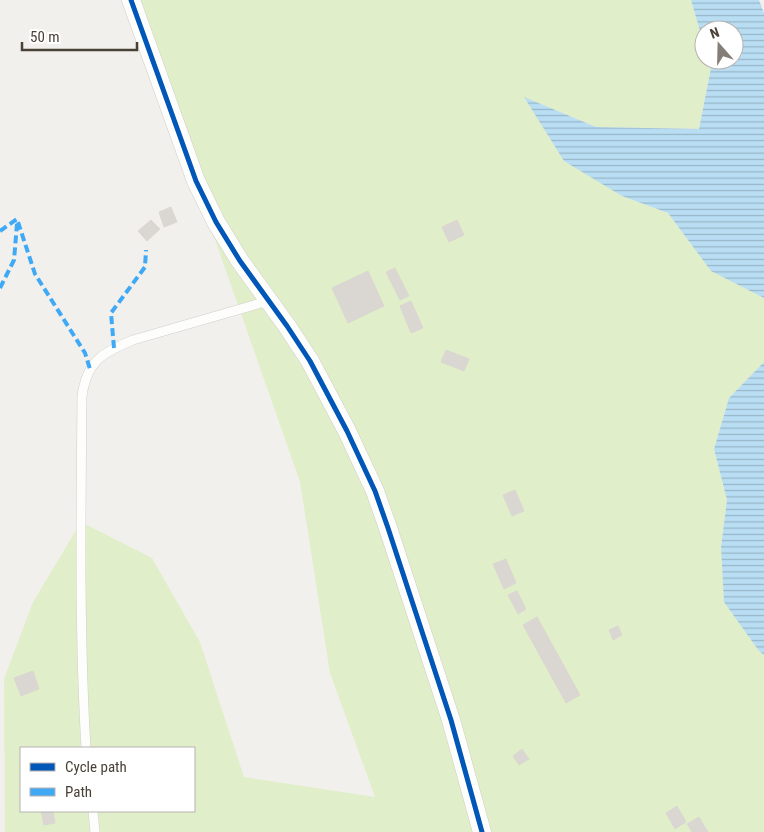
<svg xmlns="http://www.w3.org/2000/svg" width="764" height="832" font-family="'Roboto Condensed',sans-serif">
	<defs>
		<pattern id="water-rules" width="6" height="5" patternUnits="userSpaceOnUse" patternTransform="scale(1.25)"><rect width="6" height="5" fill="#b9def4"/><path d="M0 2.5h6" fill="none" stroke="#98b6c6"/></pattern>
	</defs>
	<rect width="100%" height="100%" fill="#f2f0ec"/>
	<path fill="#e1eeca" fill-rule="evenodd" d="M131,0H691L704,45V60H708L711,68L699,129L596,127L524,98L622,196L668,213L711,270L764,298V362L729,398L714,449L727,500L721,547L759,651L764,655V832H5L4,679L33,602L81,522L152,558L200,642L244,777L375,797L330,673L300,482ZM21,748H194V811H21Z"/>
	<path fill="url(#water-rules)" d="M691,0H759L764,13V298L711,271L668,213L622,196L564,161L524,97L596,127L699,129L711,68L708,60H734V30H704V45Z
		M764,362V655L759,651L724,602L721,547L727,500L714,449L729,398Z"/>
	<path fill="#dad7d2" stroke="#dbd7d1" d="M171,207L177,222L164,227L159,212Z
		M151,220L160,229L147,241L138,231Z
		M457,220L464,235L449,242L442,227Z
		M395,268L409,296L400,300L386,272Z
		M368,271L384,306L348,323L332,288Z
		M411,301L423,328L411,333L400,306Z
		M446,350L469,359L464,371L441,362Z
		M515,490L524,511L512,516L503,495Z
		M506,559L516,583L504,589L493,564Z
		M517,591L526,609L518,614L508,595Z
		M537,617L580,695L566,703L523,625Z
		M618,626L622,635L613,640L609,630Z
		M33,671L39,689L21,696L14,678Z
		M522,749L529,759L519,765L513,756Z
		M677,806L686,822L675,829L666,813Z
		M41,811H53L55,823L44,825Z
		M699,817L708,832H692L687,824Z"/>
	<g fill="none" stroke-linecap="round" stroke-linejoin="round">
		<g stroke="#d0cec9" stroke-width="10">
			<path id="service" d="M86,748C79,631 81,514 82,396C87,361 102,353 133,340L268,301
				M93,811L95,832"/>
		</g>
		<g stroke="#d0cec9" stroke-width="19">
			<path id="minor" d="M131,0L196,181L216,222L240,261L287,326L310,361L347,431L375,491L388,528L451,720L482,832"/>
		</g>
		<use href="#service" stroke="#fdfdfc" stroke-width="9"/>
		<use href="#minor" stroke="#fdfdfc" stroke-width="18"/>
		<path stroke="#3fa9f5" stroke-width="4" stroke-dasharray="8 4" stroke-linecap="butt" d="M0,231L17,219L35,274L85,353L90,369
			M0,288L14,260L17,224
			M114,348L111,313L145,267L146,250"/>
		<g stroke="#fff" stroke-width="8">
			<path id="cycleway" d="M131,0L196,181L216,222L240,261L287,326L310,361L347,431L375,491L388,528L451,720L482,832"/>
		</g>
		<use href="#cycleway" stroke="#0057b8" stroke-width="5"/>
	</g>
	<rect x="20" y="747" width="175" height="65" fill="#ffffff" stroke="#b7b3af"/>
	<rect x="30" y="763" width="25" height="8" fill="#0057b8" stroke="#b7b3af"/>
	<text x="65" y="772" font-size="15" fill="#4a4136">Cycle path</text>
	<rect x="30" y="788" width="25" height="8" fill="#3fa9f5" stroke="#b7b3af"/>
	<text x="65" y="797" font-size="15" fill="#4a4136">Path</text>
	<g transform="translate(719 45) rotate(340)"><circle r="24" fill="#ffffff" stroke="#b7b3af"/>
	<path d="M0-4L9 19L0 12L-9 19Z" fill="#857e76"/>
	<text y="-8" font-size="14" font-weight="bold" text-anchor="middle" fill="#4a4136">N</text>
	</g>
	<path d="M22 42v8h115v-8" fill="none" stroke="#4a4136" stroke-width="2.5"/>
	<text x="30" y="42" font-size="15" fill="#4a4136" stroke="#ffffff" stroke-width="4" paint-order="stroke">50 m</text>
</svg>
